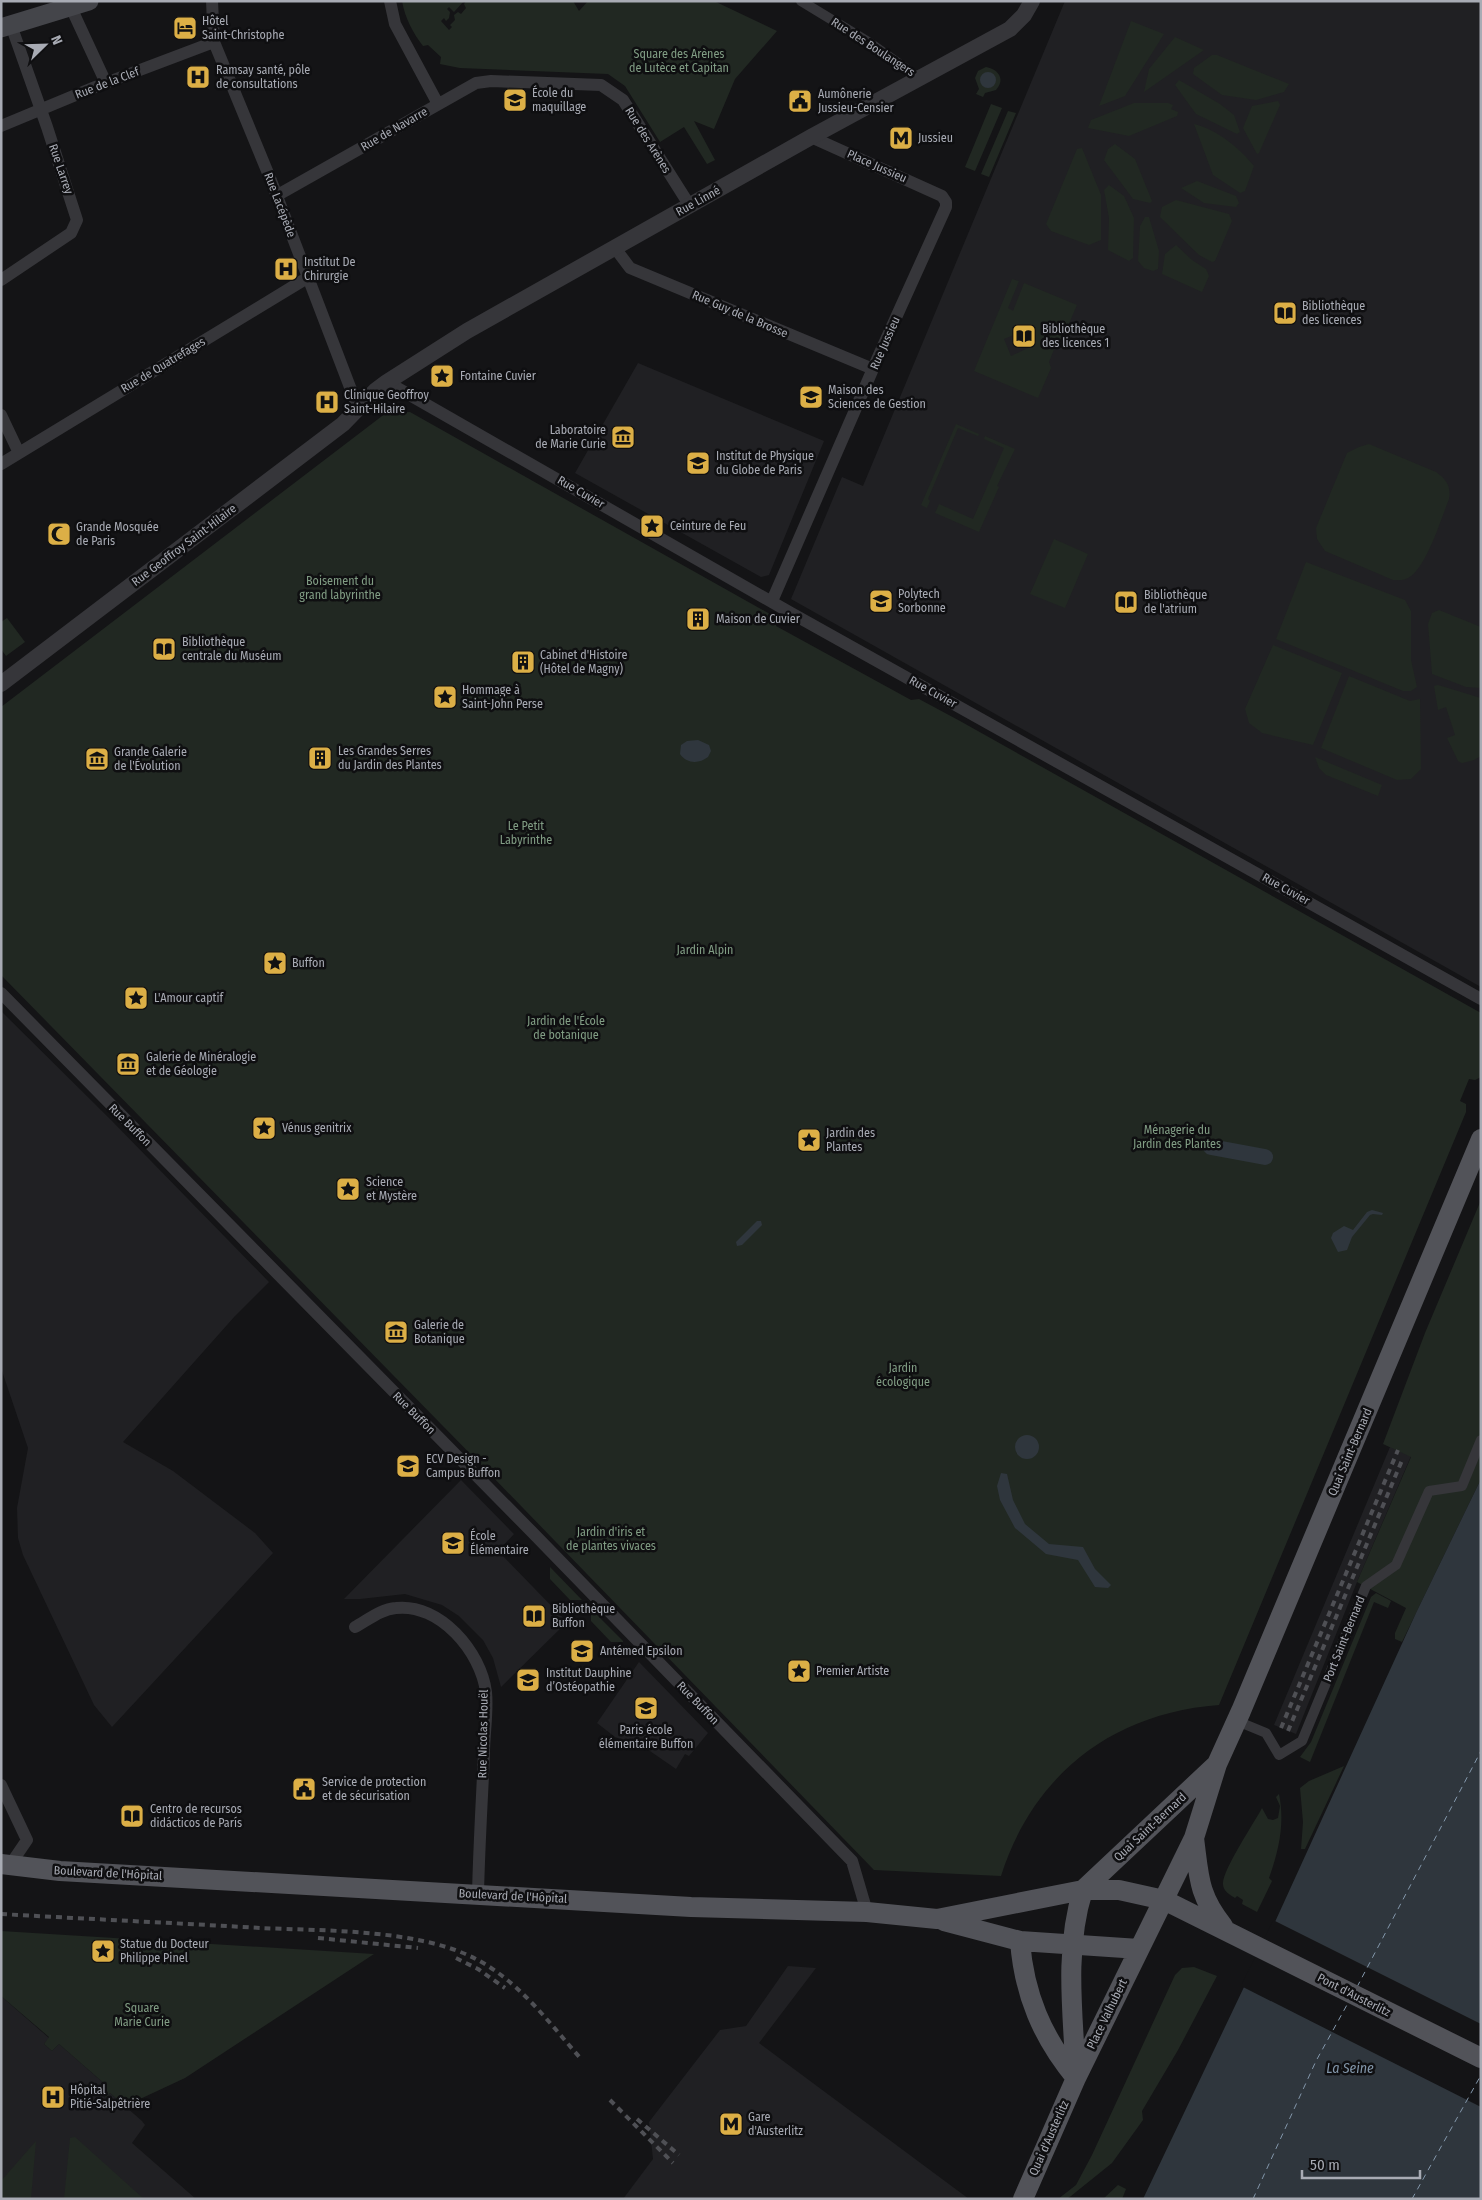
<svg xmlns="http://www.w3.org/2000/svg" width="1482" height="2200" font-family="'Fira Sans Condensed',sans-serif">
	<rect width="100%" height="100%" fill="#141416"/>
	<path fill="#202023" d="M1065,1H1481V987L791,599L842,477L863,486Z
		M638,363L824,441L769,575L761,577L575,473Z
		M1,1011L111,1120L269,1282L235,1316L123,1442L173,1471L255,1533L273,1553L112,1727L94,1705L23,1555L18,1538L17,1508L28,1448L1,1368Z
		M1390,1447L1411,1456L1357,1582L1296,1734L1274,1725Z
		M461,1480L514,1534L498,1551L567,1622L501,1687L493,1658L483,1640L459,1616L442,1605L405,1594L360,1599H344Z
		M639,1662L708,1733L689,1756L685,1754L676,1769L647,1749L615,1737L597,1723Z
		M788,1966L816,1968L759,2043L969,2199H623L653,2159L649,2122L720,2030L746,2026Z
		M1,1996L49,2038L44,2044L52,2051L59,2044L106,2085L100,2092L105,2098L110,2093L142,2121L145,2125L132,2143L196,2199H1Z"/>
	<path fill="#212822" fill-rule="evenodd" d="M402,1H464L454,12L449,7L447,9L450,12L449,18L446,21L444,18L441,21L449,30L452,27L450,25L455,20L454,15L458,12L461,14L466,8L464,4L466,1H573L579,11L588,1H714L777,31L735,79L714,129L694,121L715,160L707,164L684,127L660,142L625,86L608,74L460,68L440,64L441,57L428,45L423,46C413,33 405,18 402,1Z
		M1131,21L1164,34L1125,96L1099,106Z
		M1175,37L1204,50L1144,92L1149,69Z
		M1212,55H1217L1289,84L1284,92L1256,100L1222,95L1193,74L1194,68Z
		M986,67C998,69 1006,79 996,90L985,93L983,97L976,94L979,89L975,78L978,71Z
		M1179,80L1220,104L1234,115L1240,132L1237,134L1196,114L1175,85Z
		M1278,101L1280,105L1259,153L1257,154L1243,128L1252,106Z
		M1134,103H1168L1173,105L1171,109L1178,112L1177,116L1129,136L1088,128L1091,120Z
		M991,104L1002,108L975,171L965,167Z
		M1008,111L1016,113L989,177L981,174Z
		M1194,124C1218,130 1238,147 1254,166L1245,191L1240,193L1213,175Z
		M1115,144L1135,159L1152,201L1150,203L1133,199L1104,160L1108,149Z
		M1082,148L1101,195V240L1089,245L1051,231L1046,224L1077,149Z
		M1197,181L1236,196L1239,203L1236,207L1204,203L1181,188Z
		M1109,185L1124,196L1134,218L1133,258L1129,261L1108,250L1109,218L1104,190Z
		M1176,200L1229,214L1232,221L1215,261L1212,262L1199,255L1160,217L1162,207Z
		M1145,217H1149L1159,251L1158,269L1153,271L1144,268L1138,261L1140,226Z
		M1176,245L1192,260L1206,269L1209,276L1202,292L1162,274L1165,254Z
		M1012,279L1019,281L1008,308L1013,311L1024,283L1077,305L1060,345L1055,347L1049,362L1051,368L1038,398L974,371ZM1021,332L1028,348L1011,356L1004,339Z
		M410,412L777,618L776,626L911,700L919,699L960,721L1481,1013V1077L1475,1080L1469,1079L1460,1101L1466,1104V1112L1219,1705C1112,1713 1033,1775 1001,1876L874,1870L490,1474L1,975V707L386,413Z
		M956,424L979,434L978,436L958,428L928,499L930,501L927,508L921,505Z
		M985,436L1015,449L997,486L999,487L979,532L935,513L939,504L973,519L1004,448L984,439Z
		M1369,444L1436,472C1447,480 1451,486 1449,499C1441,519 1426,569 1408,578C1403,581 1398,580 1393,580L1325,551L1317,539L1316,528L1347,453L1359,447Z
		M1054,539L1088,554L1065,608L1030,594Z
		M1306,562L1405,600L1411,611V660L1417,687L1411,691H1403L1276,639Z
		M1439,610L1481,627V688L1466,687L1432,674L1428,624L1432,613Z
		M7,618L25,642L6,656L1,649V622Z
		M1273,645L1342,673L1313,745L1262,733L1249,723L1245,709Z
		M1349,676L1410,701L1420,699L1421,769L1411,779L1397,780L1321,748Z
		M1438,685L1481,698V756L1474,760L1462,763L1458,761L1447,738L1455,735L1446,707L1438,710L1434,686Z
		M1315,757L1382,785L1378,796L1326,775L1319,768Z
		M1481,1200V1479L1402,1642L1395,1639V1633L1406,1608L1357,1582L1411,1457L1383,1444L1425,1333Z
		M550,1567L582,1600H570L550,1579Z
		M1376,1593L1391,1601L1388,1608L1374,1602L1310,1762L1300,1757L1311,1742L1371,1597Z
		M591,1609L623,1641V1642H611L591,1621Z
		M1344,1766L1305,1849H1301L1303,1822L1300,1788L1309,1781Z
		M1279,1794C1285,1823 1279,1850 1269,1878L1272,1881L1257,1912L1242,1904L1243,1900L1237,1896L1235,1898C1230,1895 1223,1891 1223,1884C1222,1871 1254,1823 1262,1808L1268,1819L1273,1820L1278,1818L1280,1806L1276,1797Z
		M1,1931L374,1954L185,2078L125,2106L110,2093L106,2098L100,2092L106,2085L59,2044L52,2051L44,2044L49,2037L1,1996Z
		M1194,1967L1217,1976L1178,2050L1142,2111L1143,2120L1112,2163L1071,2196L1067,2199H1058L1076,2185L1092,2155L1175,1975L1182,1968Z
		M75,2137L144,2199H64L70,2138Z
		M36,2141L31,2199H1V2181Z
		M1118,2185L1126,2189L1122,2199H1103Z"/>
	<path fill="#2f363d" d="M980 80a8 8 0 1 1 16 0a8 8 0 1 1-16 0Z
		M698,740L709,745L711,751L708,757C699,764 687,764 680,754L681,745L687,741Z
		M1372,1210L1383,1213L1382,1215L1373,1214L1370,1215L1352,1237L1347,1250L1338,1252L1331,1238L1333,1233L1344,1226L1353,1230L1367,1212Z
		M757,1221H761L762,1225L742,1245L737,1246L736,1242Z
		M1015 1447a12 12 0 1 1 24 0a12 12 0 1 1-24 0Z
		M1001,1473L1007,1474L1013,1500L1025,1524L1049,1544L1083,1547L1095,1569L1111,1585L1108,1588L1095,1587L1078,1560L1046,1554L1015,1528L1000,1500L997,1486Z
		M1481,1479V2199H1143L1275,1922L1416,1613Z"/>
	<path fill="#141416" d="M1273,1920L1481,2024V2107L1241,1986Z"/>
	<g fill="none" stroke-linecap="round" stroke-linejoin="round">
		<path stroke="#2f363d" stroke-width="16" d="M1211,1147L1265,1157"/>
		<path stroke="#8397ab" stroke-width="1" stroke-dasharray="6 5" stroke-linecap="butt" d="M1357,1987L1481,1751
			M1253,2199L1316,2061L1348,2003
			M1412,2199L1481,2075"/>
		<path stroke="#36363a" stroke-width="10" d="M801,1L870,43L919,78
			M1237,1721L1266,1733L1279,1755L1302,1741L1366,1586L1396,1565L1429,1491L1462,1486L1481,1440"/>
		<path stroke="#36363a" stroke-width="12" d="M68,1L106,83
			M212,1L214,42L270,178L358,408
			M390,1L395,24L438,104
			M1,126L95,87L214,42
			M276,196L476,83L491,81L601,85L623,100L690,206
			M615,248L630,268L873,369
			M1,280L71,233L77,220L47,127L11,25
			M387,382L791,613L1481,999
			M1,415L19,453
			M1,464L307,278
			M772,601L879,355L946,207V202L942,196L811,137
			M1,993L531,1531L852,1861L867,1912
			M355,1627C368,1620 381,1609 396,1608C440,1603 481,1652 486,1692C488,1711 484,1734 484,1753C482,1800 479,1847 478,1894
			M1,1785L27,1840L10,1865"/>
		<path stroke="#36363a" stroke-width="16" d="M1,684L343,424L375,391L387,382L467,331L811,137L1010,29L1024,15L1032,1"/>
		<path stroke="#44454a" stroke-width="19" d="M1,28L89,1"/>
		<path stroke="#525359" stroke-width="20" d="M1194,1838C1199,1876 1198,1895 1223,1926
			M1,1864L60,1871L691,1907L867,1912L937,1919L1083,1890H1119L1164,1900L1481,2058
			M944,1921L1020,1941L1139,1949
			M1020,1941C1024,1994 1042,2037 1076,2078
			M1076,2076C1073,2015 1064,1950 1083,1890L1217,1764
			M1023,2199L1076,2078L1194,1838L1217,1764L1241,1711L1481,1139"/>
		<path stroke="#4f5055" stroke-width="4" stroke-dasharray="6 5" stroke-linecap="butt" d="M1281,1728L1398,1450
			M1288,1731L1403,1458
			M1,1914C88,1919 175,1923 261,1928C327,1931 418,1929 476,1959C520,1982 550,2024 582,2060
			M318,1938L418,1948
			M456,1958L478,1969L505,1988
			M610,2100L673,2163
			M637,2119L679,2155"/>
	</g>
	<defs>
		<g id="hotel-square" transform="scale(1.25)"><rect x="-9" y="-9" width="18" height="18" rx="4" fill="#dcaf46" stroke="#0f0f11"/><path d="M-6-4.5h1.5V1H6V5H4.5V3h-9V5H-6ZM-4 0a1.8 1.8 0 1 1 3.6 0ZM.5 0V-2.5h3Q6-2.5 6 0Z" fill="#111"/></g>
		<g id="hospital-square" transform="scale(1.25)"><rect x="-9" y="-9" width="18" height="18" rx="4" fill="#dcaf46" stroke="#0f0f11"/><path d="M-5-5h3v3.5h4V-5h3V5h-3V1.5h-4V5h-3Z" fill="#111"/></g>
		<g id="university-square" transform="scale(1.25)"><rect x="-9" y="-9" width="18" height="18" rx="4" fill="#dcaf46" stroke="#0f0f11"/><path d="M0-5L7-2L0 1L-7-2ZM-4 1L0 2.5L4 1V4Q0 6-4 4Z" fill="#111"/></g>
		<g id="civic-square" transform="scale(1.25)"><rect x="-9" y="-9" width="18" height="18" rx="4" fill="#dcaf46" stroke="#0f0f11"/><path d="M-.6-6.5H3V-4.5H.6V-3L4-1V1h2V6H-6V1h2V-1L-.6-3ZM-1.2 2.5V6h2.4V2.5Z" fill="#111"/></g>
		<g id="metro-square" transform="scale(1.25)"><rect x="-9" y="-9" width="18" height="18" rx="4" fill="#dcaf46" stroke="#0f0f11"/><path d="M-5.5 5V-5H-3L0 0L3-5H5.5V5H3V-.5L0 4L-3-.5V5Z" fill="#111"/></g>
		<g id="library-square" transform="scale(1.25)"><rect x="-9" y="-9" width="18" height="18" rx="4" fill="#dcaf46" stroke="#0f0f11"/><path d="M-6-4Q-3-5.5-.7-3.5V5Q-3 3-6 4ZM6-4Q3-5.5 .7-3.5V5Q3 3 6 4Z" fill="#111"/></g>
		<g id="sight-square" transform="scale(1.25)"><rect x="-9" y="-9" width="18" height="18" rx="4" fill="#dcaf46" stroke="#0f0f11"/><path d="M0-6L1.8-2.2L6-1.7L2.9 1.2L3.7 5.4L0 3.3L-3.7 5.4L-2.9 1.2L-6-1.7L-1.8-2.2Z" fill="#111"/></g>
		<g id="museum-square" transform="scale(1.25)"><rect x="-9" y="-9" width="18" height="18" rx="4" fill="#dcaf46" stroke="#0f0f11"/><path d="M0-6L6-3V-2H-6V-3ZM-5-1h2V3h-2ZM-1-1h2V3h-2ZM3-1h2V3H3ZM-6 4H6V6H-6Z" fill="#111"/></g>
		<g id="mosque-square" transform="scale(1.25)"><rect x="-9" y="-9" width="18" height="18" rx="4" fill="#dcaf46" stroke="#0f0f11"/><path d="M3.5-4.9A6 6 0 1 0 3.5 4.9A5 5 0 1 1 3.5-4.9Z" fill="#111"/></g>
		<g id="building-square" transform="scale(1.25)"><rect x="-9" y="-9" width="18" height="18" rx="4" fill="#dcaf46" stroke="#0f0f11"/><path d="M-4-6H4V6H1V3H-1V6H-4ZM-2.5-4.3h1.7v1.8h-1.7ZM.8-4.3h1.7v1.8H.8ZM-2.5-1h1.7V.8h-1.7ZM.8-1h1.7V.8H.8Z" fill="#111"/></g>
		<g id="school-square" transform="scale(1.25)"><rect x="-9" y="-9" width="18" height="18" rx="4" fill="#dcaf46" stroke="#0f0f11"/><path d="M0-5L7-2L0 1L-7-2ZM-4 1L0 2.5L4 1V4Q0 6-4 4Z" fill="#111"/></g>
	</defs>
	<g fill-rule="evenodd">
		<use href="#hotel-square" x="185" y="28"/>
		<use href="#hospital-square" x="198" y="77"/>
		<use href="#university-square" x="515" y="100"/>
		<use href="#civic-square" x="800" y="101"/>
		<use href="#metro-square" x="901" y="138"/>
		<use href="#hospital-square" x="286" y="269"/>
		<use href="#library-square" x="1285" y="313"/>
		<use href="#library-square" x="1024" y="336"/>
		<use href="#sight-square" x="442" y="376"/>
		<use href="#university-square" x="811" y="397"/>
		<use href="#hospital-square" x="327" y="402"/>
		<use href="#museum-square" x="623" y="437"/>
		<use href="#university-square" x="698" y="463"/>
		<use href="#sight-square" x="652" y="526"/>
		<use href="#mosque-square" x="59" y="534"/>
		<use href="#university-square" x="881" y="601"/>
		<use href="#library-square" x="1126" y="602"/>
		<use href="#building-square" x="698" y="619"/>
		<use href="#library-square" x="164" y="649"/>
		<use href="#building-square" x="523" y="662"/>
		<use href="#sight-square" x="445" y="697"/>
		<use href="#building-square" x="320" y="758"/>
		<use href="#museum-square" x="97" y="759"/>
		<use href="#sight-square" x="275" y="963"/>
		<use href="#sight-square" x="136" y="998"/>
		<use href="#museum-square" x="128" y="1064"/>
		<use href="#sight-square" x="264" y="1128"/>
		<use href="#sight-square" x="809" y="1140"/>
		<use href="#sight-square" x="348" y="1189"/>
		<use href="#museum-square" x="396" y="1332"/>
		<use href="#university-square" x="408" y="1466"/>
		<use href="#school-square" x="453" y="1543"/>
		<use href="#library-square" x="534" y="1616"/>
		<use href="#university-square" x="582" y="1651"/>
		<use href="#sight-square" x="799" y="1671"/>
		<use href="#university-square" x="528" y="1680"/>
		<use href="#school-square" x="646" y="1708"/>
		<use href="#civic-square" x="304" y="1789"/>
		<use href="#library-square" x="132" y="1816"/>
		<use href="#sight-square" x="103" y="1951"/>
		<use href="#hospital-square" x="53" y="2097"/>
		<use href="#metro-square" x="731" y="2124"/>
	</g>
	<g text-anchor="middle" stroke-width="5" stroke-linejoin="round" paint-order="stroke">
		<g font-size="12" fill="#a8abb4" stroke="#0f0f11" text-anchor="start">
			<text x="202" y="25">Hôtel<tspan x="202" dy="14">Saint-Christophe</tspan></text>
			<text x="216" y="74">Ramsay santé, pôle<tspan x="216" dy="14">de consultations</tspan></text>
			<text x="532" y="97">École du<tspan x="532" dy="14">maquillage</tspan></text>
			<text x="818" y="98">Aumônerie<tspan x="818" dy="14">Jussieu-Censier</tspan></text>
			<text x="918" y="142">Jussieu</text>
			<text x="304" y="266">Institut De<tspan x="304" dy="14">Chirurgie</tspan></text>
			<text x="1302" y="310">Bibliothèque<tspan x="1302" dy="14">des licences</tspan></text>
			<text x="1042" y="333">Bibliothèque<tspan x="1042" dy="14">des licences 1</tspan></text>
			<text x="460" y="380">Fontaine Cuvier</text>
			<text x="828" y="394">Maison des<tspan x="828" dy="14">Sciences de Gestion</tspan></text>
			<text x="344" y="399">Clinique Geoffroy<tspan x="344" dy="14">Saint-Hilaire</tspan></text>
			<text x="606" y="434" text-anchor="end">Laboratoire<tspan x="606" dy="14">de Marie Curie</tspan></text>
			<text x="716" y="460">Institut de Physique<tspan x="716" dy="14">du Globe de Paris</tspan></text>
			<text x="670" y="530">Ceinture de Feu</text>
			<text x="76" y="531">Grande Mosquée<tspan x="76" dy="14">de Paris</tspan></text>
			<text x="898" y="598">Polytech<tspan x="898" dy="14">Sorbonne</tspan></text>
			<text x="1144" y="599">Bibliothèque<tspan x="1144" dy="14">de l'atrium</tspan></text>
			<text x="716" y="623">Maison de Cuvier</text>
			<text x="182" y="646">Bibliothèque<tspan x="182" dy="14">centrale du Muséum</tspan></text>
			<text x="540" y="659">Cabinet d'Histoire<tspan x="540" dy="14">(Hôtel de Magny)</tspan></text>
			<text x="462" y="694">Hommage à<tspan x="462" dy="14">Saint-John Perse</tspan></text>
			<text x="338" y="755">Les Grandes Serres<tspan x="338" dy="14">du Jardin des Plantes</tspan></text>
			<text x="114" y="756">Grande Galerie<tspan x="114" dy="14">de l'Évolution</tspan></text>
			<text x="292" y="967">Buffon</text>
			<text x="154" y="1002">L'Amour captif</text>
			<text x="146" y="1061">Galerie de Minéralogie<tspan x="146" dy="14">et de Géologie</tspan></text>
			<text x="282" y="1132">Vénus genitrix</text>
			<text x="826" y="1137">Jardin des<tspan x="826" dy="14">Plantes</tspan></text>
			<text x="366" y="1186">Science<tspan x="366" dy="14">et Mystère</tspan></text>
			<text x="414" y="1329">Galerie de<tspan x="414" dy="14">Botanique</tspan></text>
			<text x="426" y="1463">ECV Design -<tspan x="426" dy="14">Campus Buffon</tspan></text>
			<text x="470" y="1540">École<tspan x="470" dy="14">Élémentaire</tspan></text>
			<text x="552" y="1613">Bibliothèque<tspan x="552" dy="14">Buffon</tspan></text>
			<text x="600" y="1655">Antémed Epsilon</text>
			<text x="816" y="1675">Premier Artiste</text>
			<text x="546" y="1677">Institut Dauphine<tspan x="546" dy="14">d’Ostéopathie</tspan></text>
			<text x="646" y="1734" text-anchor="middle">Paris école<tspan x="646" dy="14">élémentaire Buffon</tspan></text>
			<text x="322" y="1786">Service de protection<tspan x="322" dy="14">et de sécurisation</tspan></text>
			<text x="150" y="1813">Centro de recursos<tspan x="150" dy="14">didácticos de París</tspan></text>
			<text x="120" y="1948">Statue du Docteur<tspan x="120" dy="14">Philippe Pinel</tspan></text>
			<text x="70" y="2094">Hôpital<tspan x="70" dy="14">Pitié-Salpêtrière</tspan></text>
			<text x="748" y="2121">Gare<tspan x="748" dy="14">d'Austerlitz</tspan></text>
		</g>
		<g font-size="12" fill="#a8abb4" stroke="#0f0f11">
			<text transform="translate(873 47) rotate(33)" y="4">Rue des Boulangers</text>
			<text transform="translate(107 83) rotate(-21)" y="4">Rue de la Clef</text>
			<text transform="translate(394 129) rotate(-30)" y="4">Rue de Navarre</text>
			<text transform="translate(648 140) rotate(58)" y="4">Rue des Arènes</text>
			<text transform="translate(877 166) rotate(24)" y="4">Place Jussieu</text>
			<text transform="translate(61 169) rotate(71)" y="4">Rue Larrey</text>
			<text transform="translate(698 201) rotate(-29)" y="4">Rue Linné</text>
			<text transform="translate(280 205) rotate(69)" y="4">Rue Lacépède</text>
			<text transform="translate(740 314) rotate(23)" y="4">Rue Guy de la Brosse</text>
			<text transform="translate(885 343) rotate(-66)" y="4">Rue Jussieu</text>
			<text transform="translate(163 365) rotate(-31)" y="4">Rue de Quatrefages</text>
			<text transform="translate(581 492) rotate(30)" y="4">Rue Cuvier</text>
			<text transform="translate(184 545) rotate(-37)" y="4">Rue Geoffroy Saint-Hilaire</text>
			<text transform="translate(933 692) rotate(29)" y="4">Rue Cuvier</text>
			<text transform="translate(1286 889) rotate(29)" y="4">Rue Cuvier</text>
			<text transform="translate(130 1125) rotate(45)" y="4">Rue Buffon</text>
			<text transform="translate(414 1413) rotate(45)" y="4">Rue Buffon</text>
			<text transform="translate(1350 1452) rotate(-67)" y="4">Quai Saint-Bernard</text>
			<text transform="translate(1344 1639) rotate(-68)" y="4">Port Saint-Bernard</text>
			<text transform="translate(698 1703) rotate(46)" y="4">Rue Buffon</text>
			<text transform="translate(483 1734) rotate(-89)" y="4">Rue Nicolas Houël</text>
			<text transform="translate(1150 1827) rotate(-43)" y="4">Quai Saint-Bernard</text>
			<text transform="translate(108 1873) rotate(3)" y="4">Boulevard de l'Hôpital</text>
			<text transform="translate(513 1896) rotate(3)" y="4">Boulevard de l'Hôpital</text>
			<text transform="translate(1354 1995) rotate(27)" y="4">Pont d'Austerlitz</text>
			<text transform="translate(1107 2014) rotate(-64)" y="4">Place Valhubert</text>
			<text transform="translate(1049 2138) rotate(-66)" y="4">Quai d'Austerlitz</text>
		</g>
		<g font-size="12" fill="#819d84" stroke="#0f0f11">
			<text x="679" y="58">Square des Arènes<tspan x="679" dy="14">de Lutèce et Capitan</tspan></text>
			<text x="340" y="585">Boisement du<tspan x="340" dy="14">grand labyrinthe</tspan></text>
			<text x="526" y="830">Le Petit<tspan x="526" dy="14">Labyrinthe</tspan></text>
			<text x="705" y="954">Jardin Alpin</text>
			<text x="566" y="1025">Jardin de l'École<tspan x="566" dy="14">de botanique</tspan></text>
			<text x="1177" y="1134">Ménagerie du<tspan x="1177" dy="14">Jardin des Plantes</tspan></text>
			<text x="903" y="1372">Jardin<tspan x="903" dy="14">écologique</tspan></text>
			<text x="611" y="1536">Jardin d'iris et<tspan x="611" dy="14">de plantes vivaces</tspan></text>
			<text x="142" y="2012">Square<tspan x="142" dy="14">Marie Curie</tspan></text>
		</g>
		<g font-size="14" font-style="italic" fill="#8397ab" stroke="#0f0f11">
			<text x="1350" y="2073">La Seine</text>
		</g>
	</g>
	<rect width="1482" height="2200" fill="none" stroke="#a8abb4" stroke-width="5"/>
	<g transform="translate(45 45) rotate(67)" stroke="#0f0f11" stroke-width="4" paint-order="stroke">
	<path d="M0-4L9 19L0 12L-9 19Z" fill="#a8abb4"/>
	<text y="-8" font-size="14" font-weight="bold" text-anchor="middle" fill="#a8abb4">N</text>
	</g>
	<path d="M1302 2170v8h118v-8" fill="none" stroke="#a8abb4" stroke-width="2.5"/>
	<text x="1310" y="2170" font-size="15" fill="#a8abb4" stroke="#0f0f11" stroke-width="4" paint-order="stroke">50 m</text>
</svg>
